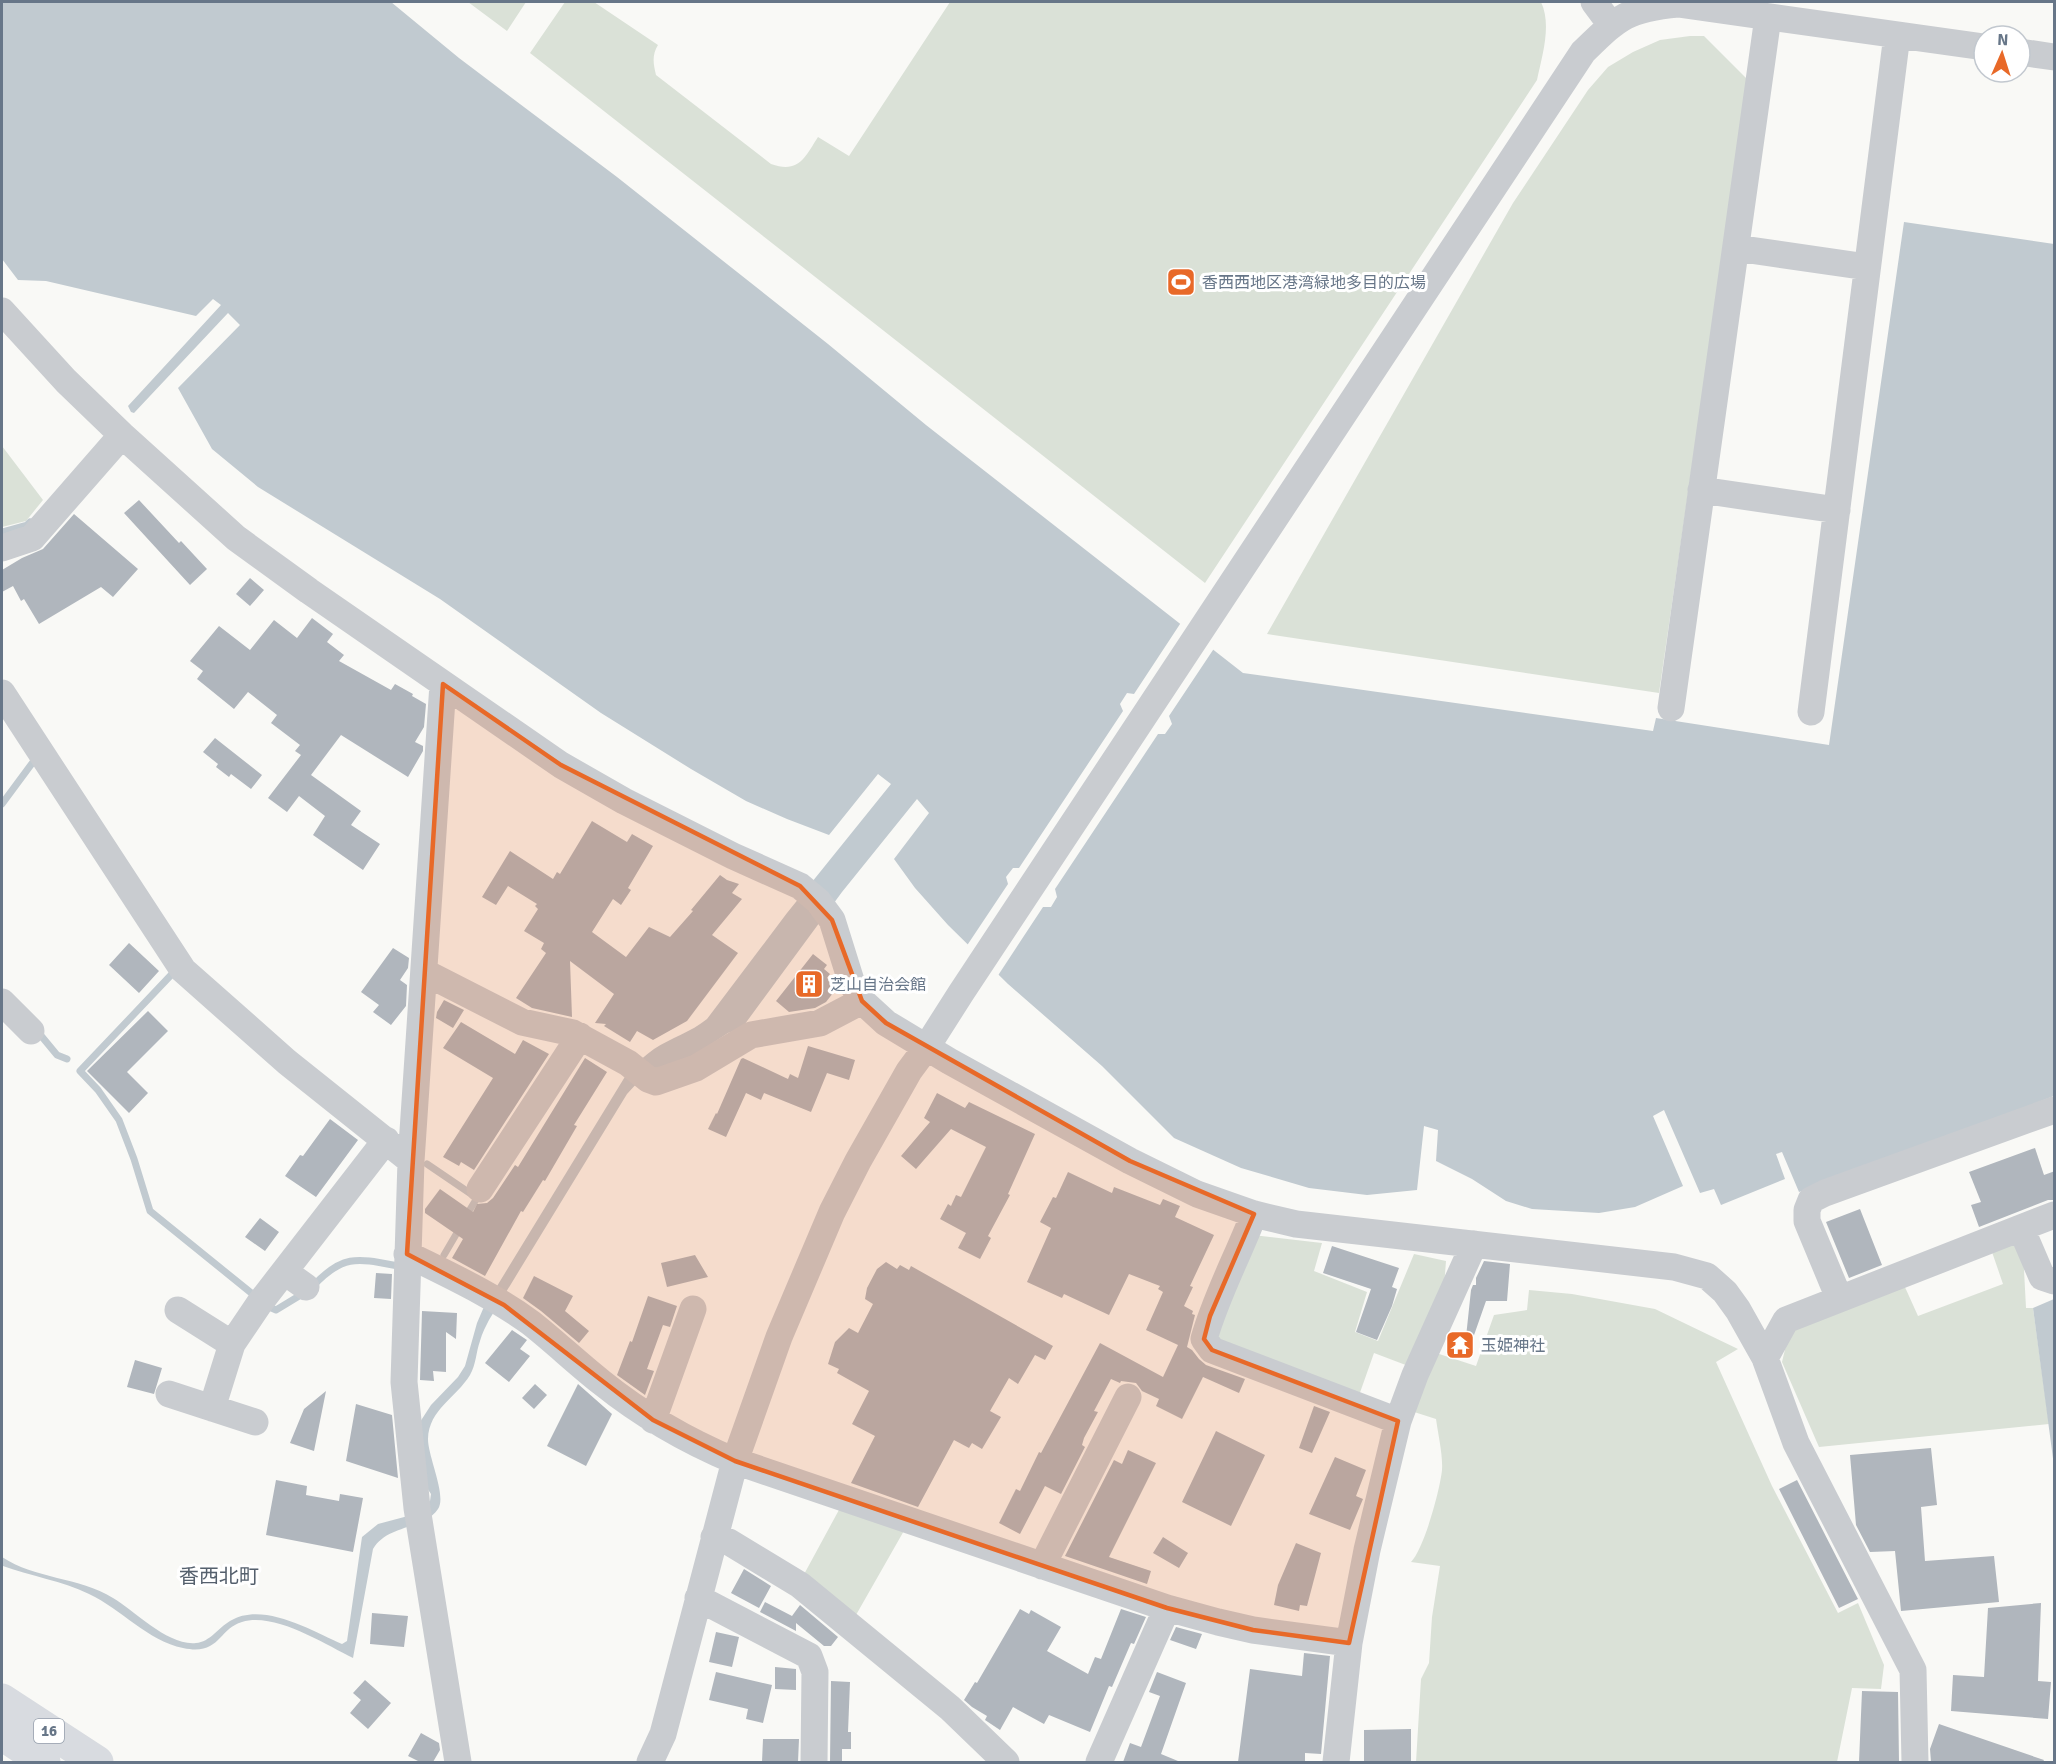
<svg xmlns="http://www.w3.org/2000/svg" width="2056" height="1764" font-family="Signika,'Noto Sans JP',sans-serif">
	<rect width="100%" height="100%" fill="#f9f9f6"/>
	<path fill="#dae1d7" d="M468,2H526L507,31Z
		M565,2H594L658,45C652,55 653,63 656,75L771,164C799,174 805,157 818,137L849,156L950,2H1541C1552,25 1542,56 1537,80L1205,583L530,53Z
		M1690,36H1704L1748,80L1659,693L1267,634L1513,203L1588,90L1608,67L1633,52L1660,40Z
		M2,446L43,500L26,521L2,527Z
		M1253,1235L1322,1243L1314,1271L1367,1292L1355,1332L1378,1341L1414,1254L1446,1261L1444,1287L1411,1367L1374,1353L1357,1401L1216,1350L1215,1306Z
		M2014,1243L2023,1251L2026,1308H2033L2049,1424L1819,1447L1782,1362L1788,1337L1802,1322L1904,1285L1918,1316L2003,1284L1992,1252Z
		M1529,1290L1572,1294L1655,1309L1738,1349L1716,1362L1772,1486L1838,1613L1858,1603L1884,1665L1881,1689L1852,1688L1837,1762H1416L1421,1679L1429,1663L1432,1617L1440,1566L1411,1562C1424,1549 1440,1490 1442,1470C1443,1455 1438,1434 1436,1419L1411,1411L1433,1352L1476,1366L1494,1315L1527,1310Z
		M840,1508L905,1529L852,1622L802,1578Z"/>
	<path fill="#c1cad0" d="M2,2H391L459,58L617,177L828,344L926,425L1243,673L1653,731L1656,718L1829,745L1904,222L2054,244V1096L1863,1170L1799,1192L1782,1152L1776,1154L1785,1179L1721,1205L1714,1189L1700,1193L1664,1110L1653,1116L1683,1186L1635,1207L1599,1213L1532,1209L1506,1201L1472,1179L1436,1161L1438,1130L1424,1126L1417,1190L1367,1195L1309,1188L1241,1168L1174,1138L1102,1066L1008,984L948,925L915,888L894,859L929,813L917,799L842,892L742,1028L728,1033L692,1057L639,1081L627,1094L489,1320C486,1326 482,1333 480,1341C476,1352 476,1365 470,1375C456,1398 429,1409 428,1439C428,1457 447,1496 438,1509C424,1530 388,1524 373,1549L353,1658C324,1644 275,1612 242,1622C218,1629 220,1656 183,1648C148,1641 121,1609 89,1594C63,1581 30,1576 3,1566L2,1557C35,1579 79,1577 113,1598C135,1611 168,1646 196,1643C210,1642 218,1628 230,1621C262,1601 311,1630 342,1644L347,1641L362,1537L378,1524L408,1516L430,1501L431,1494L427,1488L420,1422L431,1405L458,1377L465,1366L477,1323L483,1309L626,1075C635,1065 643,1057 654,1049C671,1038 691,1032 707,1019L787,913L891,784L878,774L829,835L787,819L746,801L691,769L601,713L440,599L258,487L212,449L178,388L240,325L228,313L134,413L131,412L128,406L221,305L213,299L196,316L46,281L18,280L2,259Z
		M2054,1299V1466L2033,1308Z"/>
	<path fill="#f9f9f6" d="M1182,621L1215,647L1169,716L1172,724L1165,734H1158L1055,889L1057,897L1051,907H1043L997,977L966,947L1008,884L1006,877L1013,868H1019L1123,711L1120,704L1127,693L1134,694Z"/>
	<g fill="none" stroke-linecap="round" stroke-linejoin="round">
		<path stroke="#c1cad0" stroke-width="7" d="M2,532L27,525L30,522
			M2,804L36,758
			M172,974L80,1071L98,1090L119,1120L134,1159L150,1211L255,1296
			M38,1032L57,1055L67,1059
			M427,1164L477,1198L466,1216
			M444,1255L461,1226
			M313,1286C343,1254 357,1258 398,1266
			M267,1306L276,1310L304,1293"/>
	</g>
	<path fill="#b0b6bd" d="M139,500L179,543L181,541L207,569L190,585L124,513Z
		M74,514L138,569L113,597L101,587L39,624L24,599L21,601L13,586L2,592V570L22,558L43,549Z
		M250,578L264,590L250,606L236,594Z
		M312,618L333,634L327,642L344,655L339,661L391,690L395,684L413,694L412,696L426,704L424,727L415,742L423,746V751L408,777L341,735L311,775L361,811L351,825L380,844L363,870L313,835L325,816L299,796L287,812L268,798L301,755L295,751L300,745L271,723L277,715L248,692L234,709L197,679L203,671L190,661L219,626L250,650L274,620L297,638Z
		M215,738L262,775L251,789L231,774L229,777L216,767L218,764L203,752Z
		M592,821L627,842L632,834L653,846L628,888L631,890L621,905L613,899L592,932L626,957L649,927L670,937L693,911L691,910L720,875L727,880L739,884L732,893L742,899L712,935L738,953L687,1021L653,1040L637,1031L630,1042L604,1026L606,1024L595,1023L614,994L570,961L572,1017L532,1008L516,998L546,953L541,949L544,943L524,931L538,909L535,906L537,904L508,886L496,905L482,897L510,851L553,879L557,872L560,874Z
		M129,943L159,971L139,993L109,965Z
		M393,948L409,958L408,968L400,980L407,985L406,1006L391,1025L373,1012L379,1005L361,992Z
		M813,954L827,965L824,969L830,974L827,978L835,984L837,988L826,1002L815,1008L789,1012L776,1001Z
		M444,1000L464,1010L453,1028L436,1018L437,1012Z
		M148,1011L168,1031L127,1072L148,1093L129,1113L87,1071Z
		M461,1022L515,1054L523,1040L549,1054L474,1170L461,1162L459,1166L443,1157L493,1078L443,1048Z
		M808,1046L855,1060L849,1080L827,1073L811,1112L764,1093L761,1100L746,1093L726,1137L708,1129L716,1113L717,1114L741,1059L743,1058L788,1079L790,1074L798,1078Z
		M585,1058L607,1072L574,1125L577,1126L545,1181L543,1180L523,1212L521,1211L485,1276L452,1258L463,1239L425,1213V1209L440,1189L473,1212L477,1204L487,1203L493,1198L515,1165L518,1167Z
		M937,1093L965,1108L969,1102L1035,1134L1008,1194L1010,1195L988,1236L991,1238L980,1259L958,1248L966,1233L940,1219L948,1204L951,1206L956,1195L961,1197L986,1147L951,1129L916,1169L901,1156L930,1122L924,1118Z
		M330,1119L358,1140L316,1197L285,1176L300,1155L303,1156Z
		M2035,1148L2044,1175L2055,1171V1200H2048L1979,1227L1971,1205L1981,1202L1969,1172Z
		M1068,1172L1112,1193L1114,1187L1160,1205L1163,1199L1180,1206L1175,1217L1214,1235L1190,1286L1193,1287L1184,1306L1193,1311L1192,1314L1195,1315L1187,1347L1192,1350L1199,1359L1206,1365L1245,1379L1239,1393L1203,1377L1182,1419L1156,1406L1159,1399L1142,1391L1136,1383L1121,1381L1120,1383L1111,1379L1094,1411L1098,1412L1084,1438L1082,1445L1085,1447L1061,1494L1045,1486L1020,1534L999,1523L1016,1489L1020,1491L1039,1452L1041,1453L1100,1343L1163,1377L1178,1345L1146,1330L1163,1292L1158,1289L1160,1286L1129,1274L1109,1315L1064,1294L1062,1298L1027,1282L1051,1228L1040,1222L1053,1197L1056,1198Z
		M1860,1209L1882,1265L1849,1278L1826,1222Z
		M260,1218L279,1232L265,1251L245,1237Z
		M1332,1246L1399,1268L1392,1287L1397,1289L1392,1306L1377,1340L1356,1332L1371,1289L1323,1273Z
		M695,1255L708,1277L667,1287L661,1263Z
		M1484,1261L1510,1264L1507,1301H1486L1473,1338L1466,1337L1471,1290L1473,1285H1476V1278Z
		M886,1262L897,1269L900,1265L909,1270L911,1266L1053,1346L1045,1360L1035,1355L1018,1384L1009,1378L990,1411L1001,1417L982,1449L972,1443L969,1448L954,1440L918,1507L851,1483L875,1436L852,1424L869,1391L837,1373L839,1369L828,1364L835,1342L849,1328L858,1333L873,1304L865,1299L867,1288L877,1269Z
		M376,1273L392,1274L391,1299L374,1298Z
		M534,1276L573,1296L565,1311L589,1331L579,1343L541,1311L523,1298Z
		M648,1296L677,1306L670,1327L663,1325L647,1369L654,1371L645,1395L617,1375L630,1341L632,1342Z
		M422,1311L457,1313L456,1339L446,1332V1372L433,1371L434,1381L420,1380Z
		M512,1330L527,1340L520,1349L530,1356L509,1382L485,1363Z
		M135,1360L162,1368L154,1394L127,1387Z
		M535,1384L547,1395L534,1409L522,1398Z
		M578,1384L612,1414L586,1466L547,1446Z
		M326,1391L314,1451L290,1443L304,1409Z
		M356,1404L392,1415L398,1478L346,1461Z
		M1314,1406L1330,1412L1312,1453L1299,1448Z
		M1216,1431L1265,1455L1231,1526L1182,1502Z
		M1931,1448L1937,1505L1921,1507L1925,1561L1994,1556L1999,1602L1901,1611L1895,1551L1870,1552L1856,1525L1850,1455Z
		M1128,1450L1156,1463L1109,1557L1151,1571L1147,1584L1065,1556L1114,1460L1122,1464Z
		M1335,1457L1366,1470L1356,1496L1363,1499L1350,1530L1309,1514Z
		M276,1480L307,1486L306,1495L339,1501L340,1494L363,1498L353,1552L266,1535Z
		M1797,1480L1858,1599L1839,1608L1779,1489Z
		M1163,1537L1188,1553L1179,1568L1153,1553Z
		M1296,1543L1321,1553L1307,1606L1300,1605L1299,1611L1274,1605L1278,1585Z
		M744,1569L771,1586L759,1608L731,1593Z
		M765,1602L792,1616L800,1605L838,1637L831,1646H824L796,1623V1631L760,1612Z
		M2041,1603L2038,1681L2051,1682L2048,1719L1951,1711L1953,1675L1984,1677L1988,1608Z
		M1020,1609L1029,1614L1031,1610L1061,1627L1047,1651L1088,1674L1095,1657L1101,1659L1121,1609L1146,1617L1134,1644L1131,1643L1112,1687L1109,1686L1090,1732L1049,1715L1044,1724L1013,1707L1000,1730L985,1720L987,1716L972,1707L964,1700L975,1682L977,1683Z
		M372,1613L408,1616L404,1647L370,1644Z
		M1176,1627L1202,1634L1196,1649L1170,1640Z
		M716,1632L739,1637L732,1667L709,1662Z
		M1304,1653L1330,1656L1321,1754L1305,1753V1762H1238L1250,1669L1302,1676Z
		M775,1667L796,1669V1690L775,1689Z
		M716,1672L772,1685L763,1723L746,1719L748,1709L709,1700Z
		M1157,1672L1186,1683L1161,1754L1178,1761V1762H1123L1130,1743L1141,1747L1160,1696L1149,1692Z
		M365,1680L391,1703L368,1729L350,1713L361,1700L353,1693Z
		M831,1681L850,1682L848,1732H851V1749H842V1762H830Z
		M1862,1691L1898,1692L1899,1762H1859Z
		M1939,1724L2044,1760L2043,1762H1931L1930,1749Z
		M1411,1729V1762H1364V1730Z
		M421,1733L439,1743L440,1750L433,1762H420L408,1756Z
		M763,1739H799L798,1762H762Z"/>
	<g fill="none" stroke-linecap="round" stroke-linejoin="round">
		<path stroke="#c9ccd0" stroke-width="27" d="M1594,2L1611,25
			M2020,52L2054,57
			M1736,248L1867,267
			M2,311L66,381L122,435L236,538L309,591L561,765L624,801L733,856L800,886L818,901L832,920L852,984L862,1001L886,1023L949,1061L1130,1161L1197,1194L1254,1214L1296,1224L1674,1267L1707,1276L1725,1292L1738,1310L1765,1358L1796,1443L1913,1670L1915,1762
			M1701,490L1837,510
			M2,548L32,538L122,435
			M443,684L411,1161L404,1382L417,1508L458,1762
			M2,693L183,970L287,1062L411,1161
			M1671,708L1768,17
			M1811,712L1897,35
			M424,972L522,1022L573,1033L628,1063L648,1079L656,1082L696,1068L751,1035L820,1023L862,1001
			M2,1002L31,1031
			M480,1189L580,1036
			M1254,1214C1238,1256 1216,1296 1204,1339L1212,1350L1398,1421
			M2021,1228L2042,1277L2054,1281
			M407,1254C449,1275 493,1295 531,1323C555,1342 577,1363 601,1382C642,1415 687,1441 735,1461L1167,1608L1218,1622L1253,1630L1349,1643
			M285,1272L306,1287
			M1839,1298L1807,1221V1210L1811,1200L1825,1193L2054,1110
			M178,1310L232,1344
			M1765,1358L1786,1320L2054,1215
			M169,1394L255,1422
			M212,1408L232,1344L259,1304L386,1140
			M653,1420L693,1309
			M714,1537L729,1542L800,1585L950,1708L1006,1762
			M1042,1566L1128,1397
			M698,1598L809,1656L815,1672L814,1762
			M650,1762L663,1734L735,1461L779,1337L832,1212L858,1161L909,1071L926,1048L961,993L1583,52C1619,17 1626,9 1678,4L1984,47
			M1099,1762L1167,1608
			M1336,1762L1349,1643L1367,1550L1398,1421L1415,1375L1474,1244"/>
		<path stroke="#d8dbe0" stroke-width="33" d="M2,1700L97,1762
			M2,1734L44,1762"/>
	</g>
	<path fill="#e86928" fill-opacity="0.2" stroke="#e86928" stroke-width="4.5" stroke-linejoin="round" d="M443,684L561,765L800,886L832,920L862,1001L886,1023L1130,1161L1254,1214L1210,1316L1204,1339L1212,1350L1398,1421L1349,1643L1253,1630L1167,1608L735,1461L653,1420L504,1305L407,1254Z"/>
	<defs>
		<g id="stadium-square" transform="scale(1.5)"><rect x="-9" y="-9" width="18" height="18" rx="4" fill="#e86928" stroke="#fff"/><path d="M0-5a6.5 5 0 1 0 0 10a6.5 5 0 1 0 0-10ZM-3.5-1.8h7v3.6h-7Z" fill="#fff"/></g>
		<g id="building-square" transform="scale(1.5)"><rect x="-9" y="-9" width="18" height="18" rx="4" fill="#e86928" stroke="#fff"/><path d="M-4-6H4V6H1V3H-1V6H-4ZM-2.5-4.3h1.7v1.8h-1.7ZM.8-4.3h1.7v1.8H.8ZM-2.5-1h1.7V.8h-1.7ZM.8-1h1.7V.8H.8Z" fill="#fff"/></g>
		<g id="temple-square" transform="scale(1.5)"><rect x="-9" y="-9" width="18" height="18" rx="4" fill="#e86928" stroke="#fff"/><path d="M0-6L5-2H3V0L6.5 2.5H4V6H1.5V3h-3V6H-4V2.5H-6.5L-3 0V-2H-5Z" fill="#fff"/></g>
	</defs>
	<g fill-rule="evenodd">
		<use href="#stadium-square" x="1181" y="282"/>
		<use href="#building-square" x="809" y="984"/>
		<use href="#temple-square" x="1460" y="1345"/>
	</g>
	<g text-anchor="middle" stroke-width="6" stroke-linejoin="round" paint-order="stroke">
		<rect fill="#fff" stroke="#959fac" stroke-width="1.5" x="34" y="1719" width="30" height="24" rx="4.5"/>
		<g font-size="15" font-weight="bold" fill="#677688">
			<text x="49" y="1736">16</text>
		</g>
		<g font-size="16" fill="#677688" stroke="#fff" text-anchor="start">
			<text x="1202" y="288">香西西地区港湾緑地多目的広場</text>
			<text x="830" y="990">芝山自治会館</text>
			<text x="1481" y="1351">玉姫神社</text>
		</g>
		<g font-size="20" fill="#55606d" stroke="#fff">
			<text x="219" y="1583">香西北町</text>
		</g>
	</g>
	<rect width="2056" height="1764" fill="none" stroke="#677688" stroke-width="6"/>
	<g transform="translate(2002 54) rotate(3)"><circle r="28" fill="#ffffff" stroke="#c2c8cf" stroke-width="1.5"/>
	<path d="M0-4.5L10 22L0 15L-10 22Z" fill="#e86928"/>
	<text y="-9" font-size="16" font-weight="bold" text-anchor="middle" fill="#677688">N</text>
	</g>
</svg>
